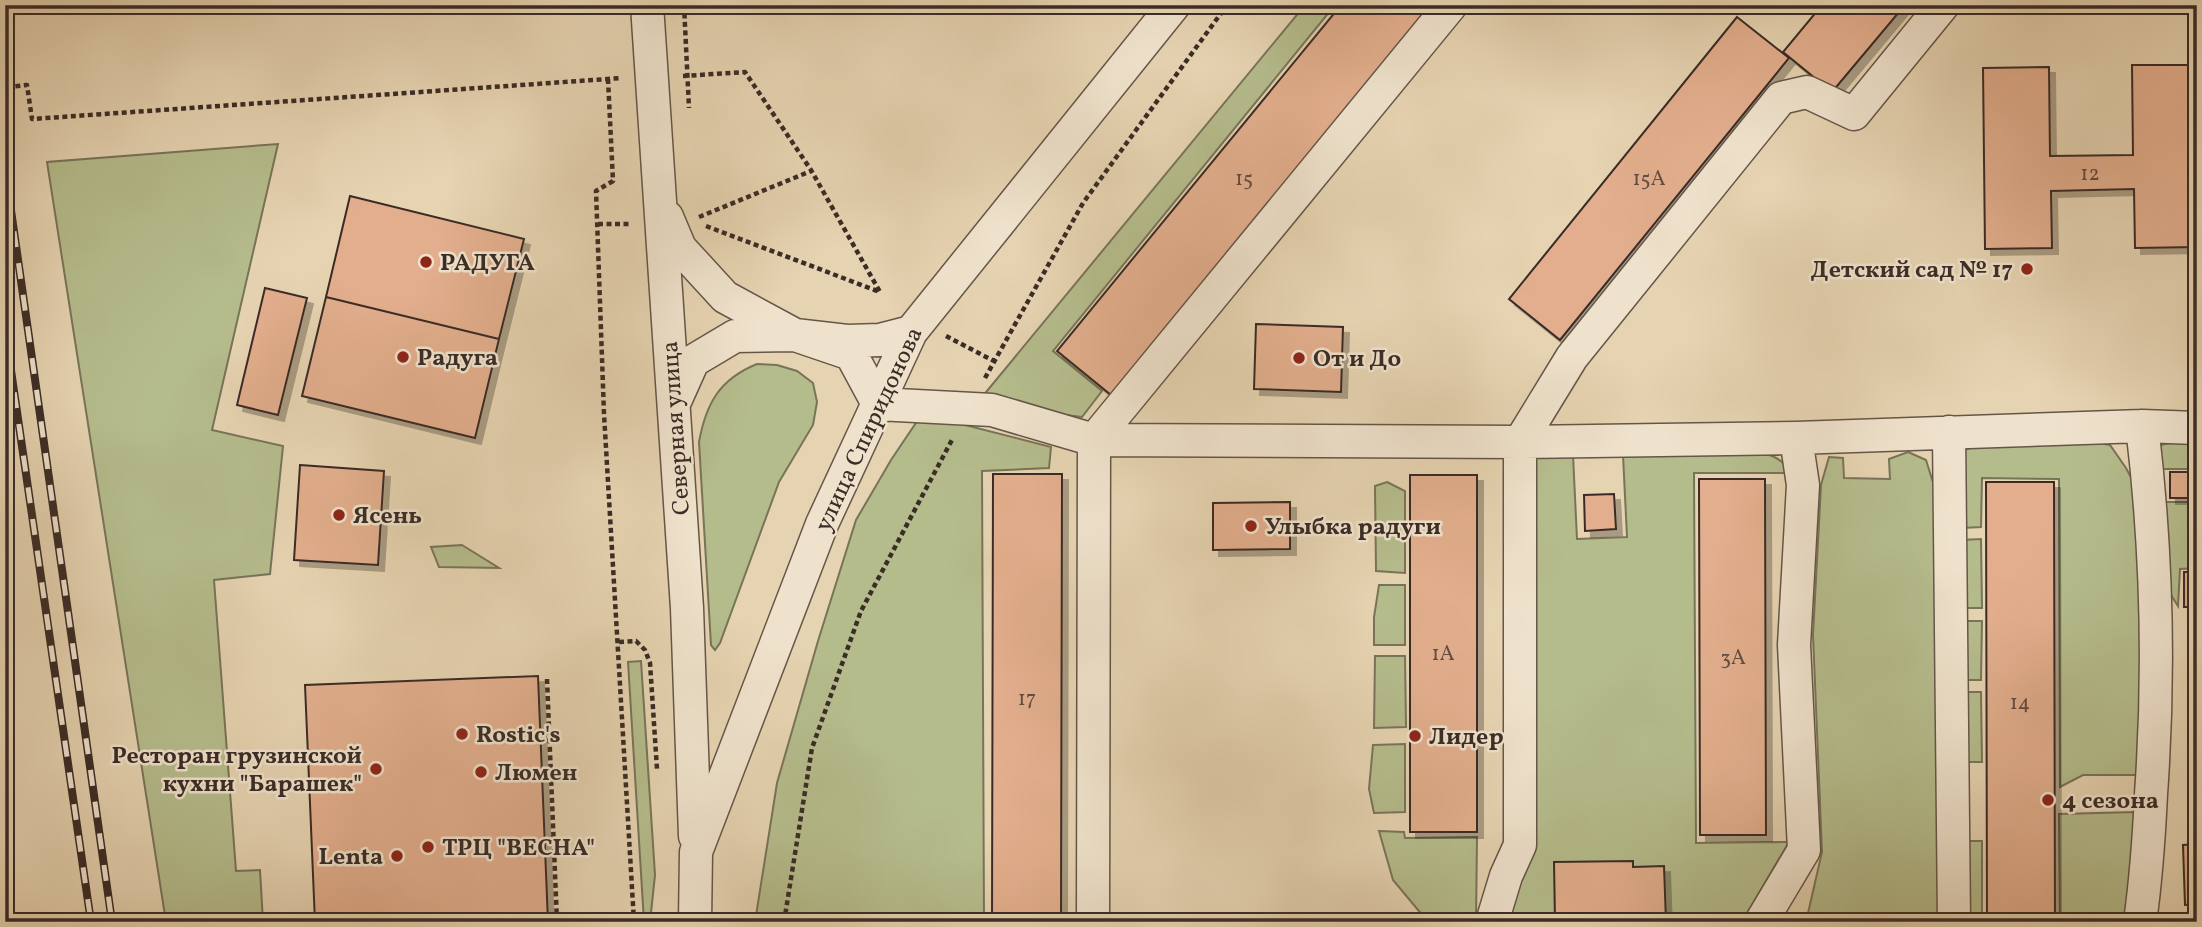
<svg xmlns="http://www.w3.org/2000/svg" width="2202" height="927" font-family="Vollkorn,serif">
	<defs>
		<filter id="shadow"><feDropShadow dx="6" dy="6" stdDeviation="0" flood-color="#0004"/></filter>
	</defs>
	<rect width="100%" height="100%" fill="#e6d3b1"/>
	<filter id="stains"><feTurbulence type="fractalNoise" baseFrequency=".00286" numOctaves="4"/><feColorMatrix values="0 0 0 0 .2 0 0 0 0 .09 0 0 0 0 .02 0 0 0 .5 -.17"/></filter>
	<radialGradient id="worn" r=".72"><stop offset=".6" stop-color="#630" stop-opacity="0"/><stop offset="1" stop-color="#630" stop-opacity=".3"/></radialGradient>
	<path fill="#b5bc8c" stroke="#787459" stroke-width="2" d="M1305,5H1335L1053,351L1102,391L1082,417L1033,411L982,397Z
		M278,144L212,430L283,446L270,574L214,580L236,871L260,870L263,922H166L47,162Z
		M757,364L777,365L797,371L813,383L817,402L813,425L779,482L720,643L715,650L711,645L699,442C706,403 720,379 757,364Z
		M922,414L1051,447L1049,468L982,471L984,922H755L777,783L818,641L856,520L891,460Z
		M2184,440H2197V469H2161L2159,458L2161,445Z
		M2094,442L2110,445L2126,468L2141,496L2145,554L2139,775H2083L2060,787L2059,479L1982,478L1981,527L1962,528V457L1965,450L1975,446Z
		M1749,451C1767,454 1781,455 1790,473H1694L1696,843L1789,842L1742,922H1506L1532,459L1542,453L1573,455L1577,539L1627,537L1623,455Z
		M1908,452L1926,460L1941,508L1943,922H1806L1822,852L1813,635L1821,485L1829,457L1843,458L1844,478L1890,479L1889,459Z
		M1387,482L1405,491V573L1376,571L1375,486Z
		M2161,502H2197V568L2180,569L2178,606L2171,595Z
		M1981,539L1982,608H1961L1960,540Z
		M462,545L499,568L439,567L431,547Z
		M1379,585H1405V645H1374V617Z
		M1961,621H1982L1981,680H1960Z
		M1375,656H1405L1406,727L1374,728Z
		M641,661L655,875L650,922H644L628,662Z
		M1959,692H1981L1982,762H1961Z
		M1405,744V812L1374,813L1369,789L1373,745Z
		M2136,812L2128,922H2060L2059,814Z
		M1379,831L1404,832L1405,838L1477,837L1476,922H1428L1393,880Z
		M1963,841H1982V915H1963Z"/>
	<path fill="#e2ae8d" stroke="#3a2c26" stroke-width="2" filter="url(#shadow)" d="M1341,5H1431L1111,395L1057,351Z
		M1822,5H1905L1832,92L1783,52Z
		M1737,17L1789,58L1560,340L1509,299Z
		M2132,65H2197V247L2135,248L2134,189L2051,191L2052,248L1985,249L1983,68L2049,67L2050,156L2133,155Z
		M350,196L524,239L499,339L326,297Z
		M265,288L307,298L278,415L237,405Z
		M326,297L499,339L475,438L302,396Z
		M1256,324L1343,327L1341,392L1254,389Z
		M300,465L384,471L378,565L294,560Z
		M2170,472H2197V498H2170Z
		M993,474H1062L1061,922H992Z
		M1410,475H1477V832H1410Z
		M1699,479H1765L1766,835H1700Z
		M1986,482H2054L2055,922H1987Z
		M1614,494L1616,529L1585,531L1584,495Z
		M1290,502V549L1213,550V503Z
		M2184,572H2197V607H2184Z
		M538,676L548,922H315L305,685Z
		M2197,844V904L2185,905L2183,845Z
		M1633,861V867L1664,866L1666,922H1555L1554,862Z"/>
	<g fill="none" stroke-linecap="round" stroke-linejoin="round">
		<g stroke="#655649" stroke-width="35">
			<path id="minor" d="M647,5L687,608L695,836
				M667,217L680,248L725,297L795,335L851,354L878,404
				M676,399L693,361L735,336L795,335L847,341L880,340L911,332
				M878,404L992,410L1094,440L1520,442L1796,438L2142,426L2197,428
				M1949,432L1954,922
				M695,922L696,852L822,524L911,332L1174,5
				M1093,922L1094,440L1451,5
				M1492,922L1506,876L1520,845V442L1572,357L1781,98L1807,92L1854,114L1943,5
				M1761,922L1804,850L1794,645L1803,485L1796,438
				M2140,922C2146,879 2149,837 2151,794C2160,669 2157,551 2142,426"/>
		</g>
		<path stroke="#3a2c26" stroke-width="4.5" stroke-dasharray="5 3.5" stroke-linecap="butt" d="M684,5L689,108
			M683,76L745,72L811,170L880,292
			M608,79L613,181L596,191L604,414L634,922
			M5,124L13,122L8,87L27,85L32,119L622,78
			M699,217L811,171
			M598,224H629
			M706,226L880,292
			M946,336L994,361
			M985,378L1083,203L1227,5
			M619,642L636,641L645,650L650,663L657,769
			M547,679L557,922
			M784,922L812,748L861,611L953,438"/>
		<use href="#minor" stroke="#efe2cc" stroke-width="32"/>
		<g stroke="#3a2c26" stroke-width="8">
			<path id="rail" d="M5,168L112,922
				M5,329L91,922"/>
		</g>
		<use href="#rail" stroke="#efe2cc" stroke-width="5" stroke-dasharray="16" stroke-linecap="butt"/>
	</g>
	<g fill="#8f2418" stroke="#efe2cc" stroke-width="2.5">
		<circle cx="426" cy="262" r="7"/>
		<circle cx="2027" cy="269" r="7"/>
		<circle cx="403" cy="357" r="7"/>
		<circle cx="1299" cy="358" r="7"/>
		<circle cx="339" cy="515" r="7"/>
		<circle cx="1251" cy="526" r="7"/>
		<circle cx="462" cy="734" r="7"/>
		<circle cx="1415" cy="736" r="7"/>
		<circle cx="376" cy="769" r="7"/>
		<circle cx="481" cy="772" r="7"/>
		<circle cx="2048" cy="800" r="7"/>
		<circle cx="428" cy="847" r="7"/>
		<circle cx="397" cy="856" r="7"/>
	</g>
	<g text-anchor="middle" stroke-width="5" stroke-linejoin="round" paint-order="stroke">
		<g font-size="21" fill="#644c40">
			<text x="2090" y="180">12</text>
			<text x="1244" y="185">15</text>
			<text x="1649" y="185">15А</text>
			<text x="1443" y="660">1А</text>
			<text x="1733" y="664">3А</text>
			<text x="1027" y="705">17</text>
			<text x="2020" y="709">14</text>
		</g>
		<g font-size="24" font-weight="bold" fill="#3a2c26" stroke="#efe2cc" text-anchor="start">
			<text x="440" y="270">РАДУГА</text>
			<text x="2013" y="277" text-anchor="end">Детский сад № 17</text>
			<text x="417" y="365">Радуга</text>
			<text x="1313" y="366">От и До</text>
			<text x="353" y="523">Ясень</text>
			<text x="1265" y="534">Улыбка радуги</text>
			<text x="476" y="742">Rostic's</text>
			<text x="1429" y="744">Лидер</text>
			<text x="362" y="763" text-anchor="end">Ресторан грузинской<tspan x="362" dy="28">кухни "Барашек"</tspan></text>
			<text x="495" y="780">Люмен</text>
			<text x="2062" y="808">4 сезона</text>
			<text x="442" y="855">ТРЦ "ВЕСНА"</text>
			<text x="383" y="864" text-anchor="end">Lenta</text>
		</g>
		<g font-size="24" fill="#3a2c26" stroke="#efe2cc">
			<text transform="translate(675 428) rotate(-94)" y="8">Северная улица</text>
			<text transform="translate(868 429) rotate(-65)" y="8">улица Спиридонова</text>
		</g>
	</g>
	<rect width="2202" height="927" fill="none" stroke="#e6d3b1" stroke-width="28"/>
	<rect x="7" y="7" width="2188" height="913" fill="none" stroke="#3a2c26" stroke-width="3.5"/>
	<rect x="14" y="14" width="2174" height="899" fill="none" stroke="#3a2c26" stroke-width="2"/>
	<rect width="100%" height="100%" filter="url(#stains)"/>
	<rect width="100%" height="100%" fill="url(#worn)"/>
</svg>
